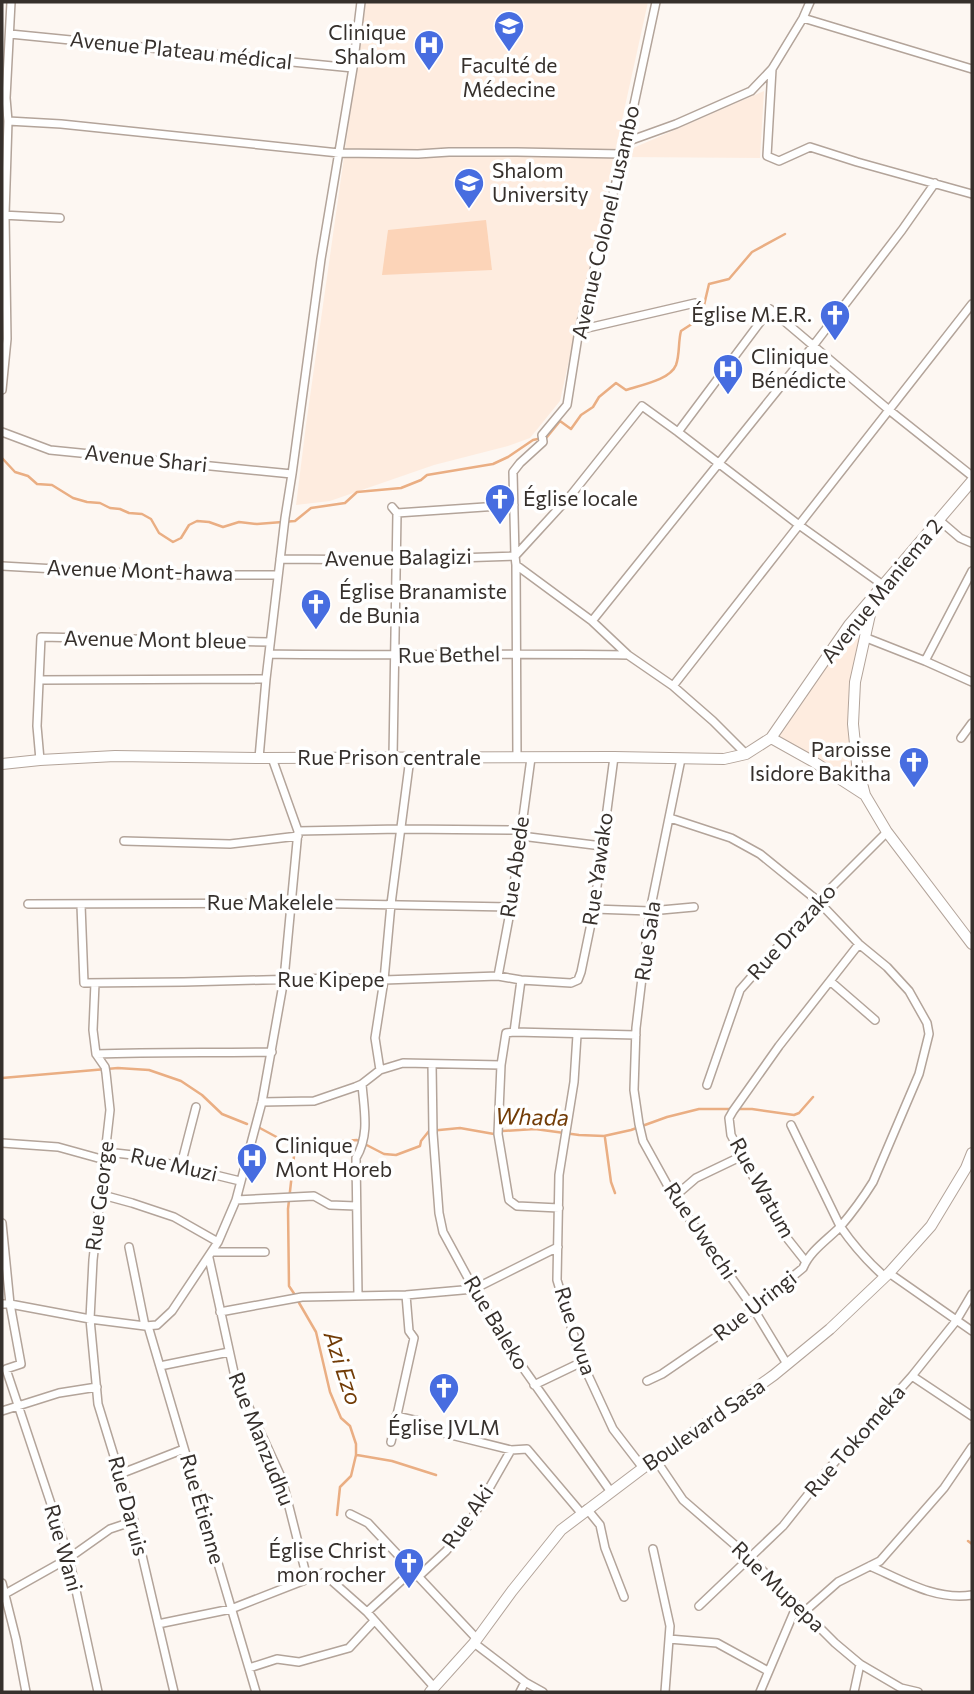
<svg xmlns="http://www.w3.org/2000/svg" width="974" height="1694" font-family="Commissioner,sans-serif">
	<rect width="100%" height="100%" fill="#fdf7f2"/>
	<path fill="#feecdf" d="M366,2H648L560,401L530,438L508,446L434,465L330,501L296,505L306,425Z
		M764,91L760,158L623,157L624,152Z
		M862,624L848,701L854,763L853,785L777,735L851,626Z"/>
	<path fill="#fcd4b8" d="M486,220L492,270L382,275L388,230Z"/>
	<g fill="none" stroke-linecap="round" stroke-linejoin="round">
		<path stroke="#eaae83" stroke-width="2.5" d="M2,458L15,472L28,476L37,484L52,485L73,498L87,502L100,503L110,508L120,509L129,513L142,514L151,519L159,533L173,542L181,538L189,525L197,521L209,522L223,527L239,522L257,524L295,521L311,508L345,503L357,492L401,488L421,480L427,475L493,464L508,457L533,440L547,437L560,421L571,429L581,415L593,407L599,397L616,383L626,390C641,385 670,380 676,365C680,354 678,342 681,331L701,318L709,284L729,279L752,252L785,234
			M2,1078L118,1068L149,1070L181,1081L202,1095L222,1114L247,1124
			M737,1109H752L794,1115L799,1113L813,1097
			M258,1127L295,1147L328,1142L357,1140L384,1154L396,1155L420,1146L421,1141L429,1131L460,1128L494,1134L502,1131L535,1129L579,1135L604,1136L631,1130L667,1117L699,1109H731
			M605,1138L611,1182L615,1193
			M295,1295L289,1286L288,1209L295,1147
			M298,1301L316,1332L330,1392L341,1418L350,1426L356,1444V1455L351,1476L340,1487L337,1515
			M357,1455L392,1461L436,1475
			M968,1541L972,1544"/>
		<g stroke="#b3a49a" stroke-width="10">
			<path id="street" d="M656,2L626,142L579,330L567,405L542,435L543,442L520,463L513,472L515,556L516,565L592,621L628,655L673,686L713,721L746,754
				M803,18L972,69
				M10,34L353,68
				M772,69L767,156L779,161L810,147L857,162L972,194
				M8,121L61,124L339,153L418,154L449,152H517L622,154
				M626,142L676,124L751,91L772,69L803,18L810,2
				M2,215L60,218
				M579,330L695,303
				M2,390L7,339L5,215L8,121L6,98L11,2
				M2,432L50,450L292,474
				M678,432L770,309L889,410L972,476
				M392,507L397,513L393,757
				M397,513L514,505
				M939,520L960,538L972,543
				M516,555L571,495L642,406L678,432L799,525L972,304
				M280,559L396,560L515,556
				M516,565L517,758
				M2,566L163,575H278
				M592,621L813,346L902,230L935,183
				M864,637L925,661L972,682
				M269,654C388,656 508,653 628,655
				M925,661L972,571
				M39,680L266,679
				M673,686L799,525L883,585
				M961,738L972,723
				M259,758L266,679L285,518L292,474L321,259L353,68L361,2
				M681,759L650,911L636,1028L634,1090L639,1124L643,1141L674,1197L753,1308L787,1364
				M40,760L37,726L41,637L270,642
				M298,831L400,829L521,830
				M521,836L602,846
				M124,841L230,844L298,836
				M28,904L292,903L511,907
				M81,905L84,983L184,982L335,978L384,980L498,976L521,980L571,983L578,980L581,972L594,909L614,757
				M594,909L650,911L694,907
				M498,976L511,907L531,758
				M521,980L514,1032L506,1033L501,1065L498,1134L509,1200L517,1206L559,1208
				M830,981L875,1020
				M95,983L93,1030L96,1054L105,1067L106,1073L110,1110L93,1260L90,1319L98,1404L134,1521L174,1692
				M514,1032L636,1035
				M577,1035L574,1082L559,1175L557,1280L582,1362L613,1429L643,1468
				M96,1054C155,1052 213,1053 272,1052
				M432,1064L433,1133L439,1213L443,1232L474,1289L509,1348L611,1492
				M380,1070L375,1038L384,980L391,904L410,758
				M707,1085L740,990L818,901L887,832
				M262,1102L314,1101L355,1087L362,1084L380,1070L403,1063L501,1065
				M791,1125L840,1226C853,1245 868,1262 885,1277
				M2,1143L58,1147L105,1160
				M106,1152L133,1155L240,1181
				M181,1165L196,1107
				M99,1194L132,1203L174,1217L218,1242
				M674,1197L696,1178L742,1156
				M236,1200L314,1196L330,1205L356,1206
				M2,1223L10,1304L21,1364L6,1369L69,1558L98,1692
				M129,1247L145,1326
				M212,1252H265
				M209,1258L235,1377L282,1479L307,1578
				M806,1262L783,1233L731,1135L729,1118L733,1111L779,1046L859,944
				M889,1273L972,1331
				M358,1296L356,1158C370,1134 364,1111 362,1084
				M2,1304H10L90,1319L145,1326L157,1325L172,1311L218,1242L236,1200L262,1102L284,979L298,831L272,758
				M220,1312L302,1297L406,1295L474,1289L558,1247
				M148,1326L256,1692
				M160,1366L229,1352
				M912,1376L972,1416
				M647,1381L662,1374L735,1324L803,1268C810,1251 827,1240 840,1227C852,1213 863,1198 873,1182L919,1074L929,1034L927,1023L909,991L887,967L859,944L818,901L760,854L731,838L670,818
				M534,1385L582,1362
				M2,1411L59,1393L97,1387
				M396,1416L418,1421L431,1430L511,1450L527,1449L582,1514
				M391,1442L414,1338L409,1331L406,1295
				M656,1460L683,1500L750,1558L835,1643L860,1664L901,1688L918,1692
				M120,1474L184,1449
				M587,1509L600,1525L605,1548L624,1597
				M350,1514L368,1523L477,1639
				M653,1549L670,1626L665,1692
				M870,1566C902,1580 936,1601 972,1595
				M418,1577L446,1551L467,1527L511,1450
				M2,1583L16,1639L26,1692
				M5,1594L69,1558L110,1529L134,1521
				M699,1606L783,1526L826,1472L912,1376L956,1321L972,1294
				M367,1612L412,1571
				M804,1612L838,1582L880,1561L944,1488L972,1447
				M158,1624L231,1609L323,1573L367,1612L434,1687
				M669,1639L717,1643L768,1671
				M474,1643L525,1682L543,1692
				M249,1668L277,1659L299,1662L349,1648L374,1621
				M520,1692L525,1682
				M760,1692L797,1605
				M854,1692L860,1664"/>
		</g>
		<g stroke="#b3a49a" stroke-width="12">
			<path id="secondary" d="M873,601L855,682L853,724L857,764L865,795L887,832L972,944
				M771,738L814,762L865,795
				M2,764L40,760L115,756L259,758L614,757L724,759L746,754L771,738L849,625L972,481
				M430,1692L474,1643L512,1591L561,1530L643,1468L774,1375L830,1329L889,1273L931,1226L966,1168L972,1153"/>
		</g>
		<use href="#street" stroke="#fff" stroke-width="7"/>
		<use href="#secondary" stroke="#fff" stroke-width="10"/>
	</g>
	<defs>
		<g id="university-pin" transform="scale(1.575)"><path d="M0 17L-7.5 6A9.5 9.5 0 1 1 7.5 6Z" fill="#476de0" stroke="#fff"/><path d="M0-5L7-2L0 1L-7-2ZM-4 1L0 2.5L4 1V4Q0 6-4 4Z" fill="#fff"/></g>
		<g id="hospital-pin" transform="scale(1.575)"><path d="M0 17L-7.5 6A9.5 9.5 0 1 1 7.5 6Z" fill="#476de0" stroke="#fff"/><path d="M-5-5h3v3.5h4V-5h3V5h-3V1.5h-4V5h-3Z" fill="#fff"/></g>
		<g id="church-pin" transform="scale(1.575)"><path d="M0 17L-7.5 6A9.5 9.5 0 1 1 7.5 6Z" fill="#476de0" stroke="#fff"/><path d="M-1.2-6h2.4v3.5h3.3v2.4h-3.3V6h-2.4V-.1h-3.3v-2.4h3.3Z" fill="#fff"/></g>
	</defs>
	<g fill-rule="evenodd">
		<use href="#university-pin" x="509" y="26"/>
		<use href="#hospital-pin" x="429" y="45"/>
		<use href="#university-pin" x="469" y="183"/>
		<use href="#church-pin" x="835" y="315"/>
		<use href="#hospital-pin" x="728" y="369"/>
		<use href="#church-pin" x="500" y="499"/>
		<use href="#church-pin" x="316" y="604"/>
		<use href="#church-pin" x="914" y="762"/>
		<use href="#hospital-pin" x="252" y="1158"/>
		<use href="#church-pin" x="444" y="1388"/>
		<use href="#church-pin" x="409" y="1563"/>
	</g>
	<g text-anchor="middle" stroke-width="7" stroke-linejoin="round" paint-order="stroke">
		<g font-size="21" fill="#36302c" stroke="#fff" text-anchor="start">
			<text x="406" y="40" text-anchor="end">Clinique<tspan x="406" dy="24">Shalom</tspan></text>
			<text x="509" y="73" text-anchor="middle">Faculté de<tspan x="509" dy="24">Médecine</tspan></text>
			<text x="492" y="178">Shalom<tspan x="492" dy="24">University</tspan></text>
			<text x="812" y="322" text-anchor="end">Église M.E.R.</text>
			<text x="751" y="364">Clinique<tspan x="751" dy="24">Bénédicte</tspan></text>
			<text x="523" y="506">Église locale</text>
			<text x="339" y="599">Église Branamiste<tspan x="339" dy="24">de Bunia</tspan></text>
			<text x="891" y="757" text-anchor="end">Paroisse<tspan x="891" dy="24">Isidore Bakitha</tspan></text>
			<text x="275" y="1153">Clinique<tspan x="275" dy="24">Mont Horeb</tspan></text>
			<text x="444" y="1435" text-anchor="middle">Église JVLM</text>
			<text x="386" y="1558" text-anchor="end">Église Christ<tspan x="386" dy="24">mon rocher</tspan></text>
		</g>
		<g font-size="21" fill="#36302c" stroke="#fff">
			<text transform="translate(181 51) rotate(6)" y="7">Avenue Plateau médical</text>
			<text transform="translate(606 222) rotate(-77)" y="7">Avenue Colonel Lusambo</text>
			<text transform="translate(146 459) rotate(6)" y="7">Avenue Shari</text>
			<text transform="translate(398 558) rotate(-1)" y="7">Avenue Balagizi</text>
			<text transform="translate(140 571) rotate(2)" y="7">Avenue Mont-hawa</text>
			<text transform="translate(882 591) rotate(-51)" y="7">Avenue Maniema 2</text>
			<text transform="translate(155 640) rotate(1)" y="7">Avenue Mont bleue</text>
			<text transform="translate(449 655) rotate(-1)" y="7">Rue Bethel</text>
			<text x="389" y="765">Rue Prison centrale</text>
			<text transform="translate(515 867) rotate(-82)" y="7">Rue Abede</text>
			<text transform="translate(598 869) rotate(-82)" y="7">Rue Yawako</text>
			<text x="270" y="910">Rue Makelele</text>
			<text transform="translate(792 932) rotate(-48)" y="7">Rue Drazako</text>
			<text transform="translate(648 941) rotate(-82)" y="7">Rue Sala</text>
			<text x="331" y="987">Rue Kipepe</text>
			<text transform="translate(174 1165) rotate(13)" y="7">Rue Muzi</text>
			<text transform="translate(762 1188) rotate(61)" y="7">Rue Watum</text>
			<text transform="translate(100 1196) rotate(-83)" y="7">Rue George</text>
			<text transform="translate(700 1231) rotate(56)" y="7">Rue Uwechi</text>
			<text transform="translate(755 1306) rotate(-38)" y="7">Rue Uringi</text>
			<text transform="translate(496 1323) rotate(59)" y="7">Rue Baleko</text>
			<text transform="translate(575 1331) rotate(72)" y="7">Rue Ovua</text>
			<text transform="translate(704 1425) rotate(-35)" y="7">Boulevard Sasa</text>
			<text transform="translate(261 1439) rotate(68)" y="7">Rue Manzudhu</text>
			<text transform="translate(855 1441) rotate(-49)" y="7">Rue Tokomeka</text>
			<text transform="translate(128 1506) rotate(75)" y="7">Rue Daruis</text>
			<text transform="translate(202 1509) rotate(74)" y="7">Rue Étienne</text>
			<text transform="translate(468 1517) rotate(-55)" y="7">Rue Aki</text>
			<text transform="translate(63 1548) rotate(74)" y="7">Rue Wani</text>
			<text transform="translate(778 1587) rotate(44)" y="7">Rue Mupepa</text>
		</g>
		<g font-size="23" font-style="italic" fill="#723c07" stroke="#fff">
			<text transform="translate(532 1117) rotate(1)" y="8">Whada</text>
			<text transform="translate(343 1368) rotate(72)" y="8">Azi Ezo</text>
		</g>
	</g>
	<rect width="974" height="1694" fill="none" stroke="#36302c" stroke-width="7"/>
</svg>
